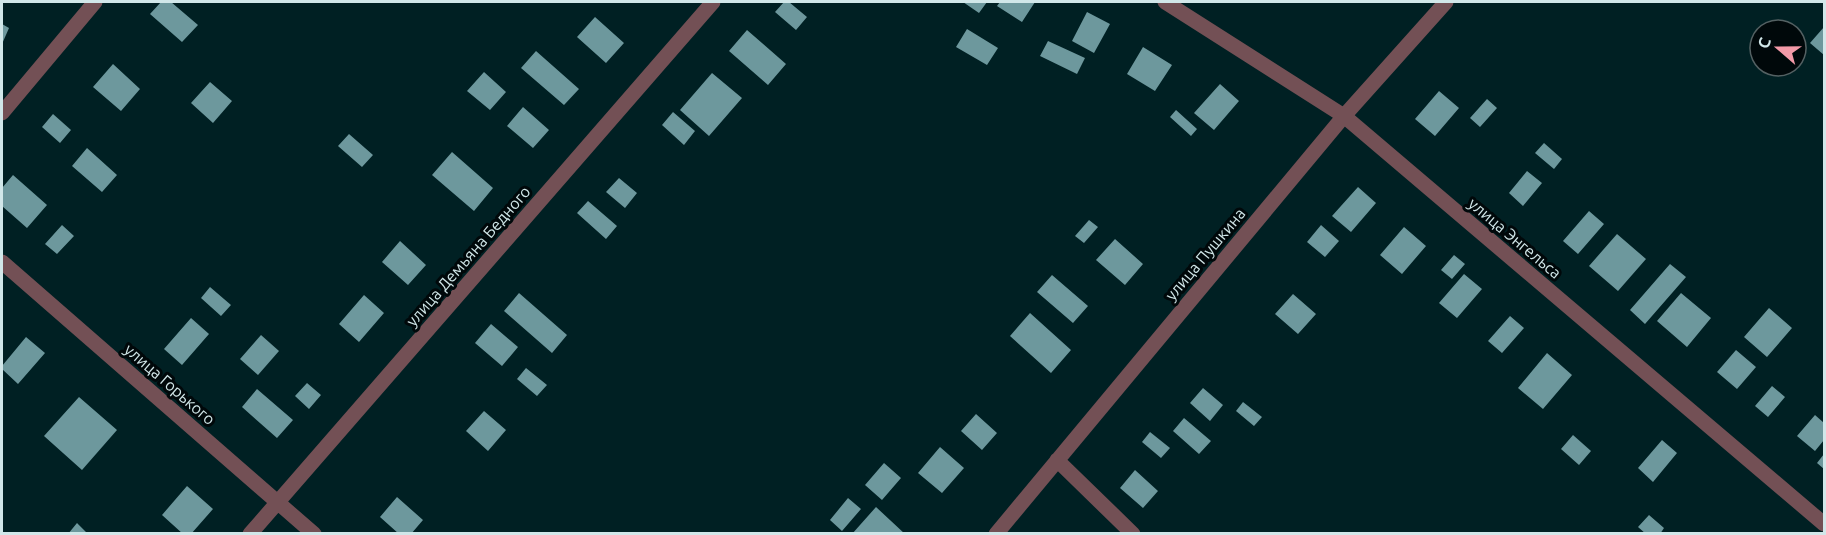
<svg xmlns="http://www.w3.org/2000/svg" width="1826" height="535" font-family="Ubuntu,sans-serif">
	<rect width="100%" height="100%" fill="#002023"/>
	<path fill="#6d989d" d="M161,2H171L198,25L182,42L150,14Z
		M784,2H789L807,17L796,30L775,12Z
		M963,2H987L979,13Z
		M1000,2H1035L1022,22L997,6Z
		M1087,12L1110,24L1094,53L1072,41Z
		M595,17L624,43L606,63L577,37Z
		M2,24L9,28L2,44Z
		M1824,27V55L1810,43Z
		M967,29L998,48L987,65L956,47Z
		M747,30L786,64L768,85L729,51Z
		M1048,41L1085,58L1077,74L1040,56Z
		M1143,47L1172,65L1155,91L1127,74Z
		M536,51L579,89L564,105L521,68Z
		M113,64L140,89L121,111L93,87Z
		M484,72L506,92L490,110L467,91Z
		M712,73L742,98L709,136L680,110Z
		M210,82L232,101L213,123L191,103Z
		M1220,84L1239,101L1214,130L1194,113Z
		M1439,91L1459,108L1435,136L1415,119Z
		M1487,99L1497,108L1480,127L1470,118Z
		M523,107L549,130L533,148L507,126Z
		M1176,110L1197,129L1191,136L1170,117Z
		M673,112L695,131L684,145L662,125Z
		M53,114L71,130L60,143L42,127Z
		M349,134L373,155L362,167L338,146Z
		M1544,143L1562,159L1554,169L1535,153Z
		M87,148L117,175L102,192L72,166Z
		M452,152L493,188L474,211L432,175Z
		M1527,171L1542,183L1523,206L1509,193Z
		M13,175L47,205L27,228L2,206V188Z
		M619,178L637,193L625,208L606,192Z
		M1358,187L1376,203L1351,232L1332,216Z
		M588,201L617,226L606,239L577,213Z
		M1589,211L1604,224L1578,254L1563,241Z
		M1089,220L1098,227L1084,243L1075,236Z
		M62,225L74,236L57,254L45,244Z
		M1321,225L1339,241L1325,257L1307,242Z
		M1404,227L1426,246L1402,274L1380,255Z
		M1617,234L1646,259L1618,291L1589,266Z
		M1115,239L1143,264L1125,285L1096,260Z
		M400,241L426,265L408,285L382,262Z
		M1454,255L1465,264L1452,279L1441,270Z
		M1670,264L1686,277L1645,324L1630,310Z
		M1464,274L1482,289L1457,318L1439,303Z
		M1052,275L1088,306L1073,323L1037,292Z
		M210,287L231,305L221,316L201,298Z
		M519,293L567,335L552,353L504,311Z
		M1681,293L1711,318L1687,347L1657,321Z
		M1293,294L1316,314L1298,334L1275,314Z
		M364,295L384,313L359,342L339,324Z
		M1769,308L1792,328L1767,357L1744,337Z
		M1030,313L1071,350L1051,373L1010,336Z
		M1510,316L1524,328L1502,353L1488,341Z
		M191,318L209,334L182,365L164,349Z
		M491,324L518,347L502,366L475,343Z
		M261,335L279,351L258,375L240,359Z
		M26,337L45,353L18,384L2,369V366Z
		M1736,350L1756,367L1737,389L1717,372Z
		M1547,353L1572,375L1543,409L1518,388Z
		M526,368L547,385L537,396L517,379Z
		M307,383L321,395L309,409L295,396Z
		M1772,386L1785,397L1768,417L1755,406Z
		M1203,388L1223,405L1210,421L1190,403Z
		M257,389L293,420L277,438L242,407Z
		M79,397L117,430L82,470L44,436Z
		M1243,402L1262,417L1254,426L1236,411Z
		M484,411L506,430L488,451L466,431Z
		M976,414L997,433L982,450L961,431Z
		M1815,415L1824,423V440L1815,451L1797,436Z
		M1184,418L1211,441L1199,454L1173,431Z
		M1150,432L1170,448L1161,458L1142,442Z
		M1573,435L1591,451L1579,465L1561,449Z
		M1662,440L1677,453L1653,482L1638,468Z
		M940,447L964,468L942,493L918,473Z
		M1824,454V469L1817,463Z
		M884,463L901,478L882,500L865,485Z
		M1135,470L1158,491L1143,508L1120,488Z
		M187,486L213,509L191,534H183L162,515Z
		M397,497L423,520L411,534H399L380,517Z
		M848,498L861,509L842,531L830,520Z
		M876,507L905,534H852Z
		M1649,515L1664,528L1660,534H1646L1638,527Z
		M77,523L88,534H68Z"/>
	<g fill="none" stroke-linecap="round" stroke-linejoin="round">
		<path stroke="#735055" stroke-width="15" d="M1165,2L1344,116L1824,524
			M2,113L95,2
			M2,262L314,534
			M1057,460L1133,534
			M250,534L713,2
			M996,534L1344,116L1446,2"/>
	</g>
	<g text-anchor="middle" stroke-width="6" stroke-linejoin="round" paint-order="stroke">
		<g font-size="16" fill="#d1e7e9" stroke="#00080a">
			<text transform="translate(1515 238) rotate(40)" y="6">улица Энгельса</text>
			<text transform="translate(1205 254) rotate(-50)" y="6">улица Пушкина</text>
			<text transform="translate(468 256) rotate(-49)" y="6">улица Демьяна Бедного</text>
			<text transform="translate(170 384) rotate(41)" y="6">улица Горького</text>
		</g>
	</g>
	<rect width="1826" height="535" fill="none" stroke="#d1e7e9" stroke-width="6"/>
	<g transform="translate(1778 48) rotate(290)"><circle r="28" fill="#00080a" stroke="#546163" stroke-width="1.5"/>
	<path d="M0-4.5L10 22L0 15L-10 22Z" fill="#f39aa8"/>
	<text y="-9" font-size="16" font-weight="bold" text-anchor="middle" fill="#d1e7e9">С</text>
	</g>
</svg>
